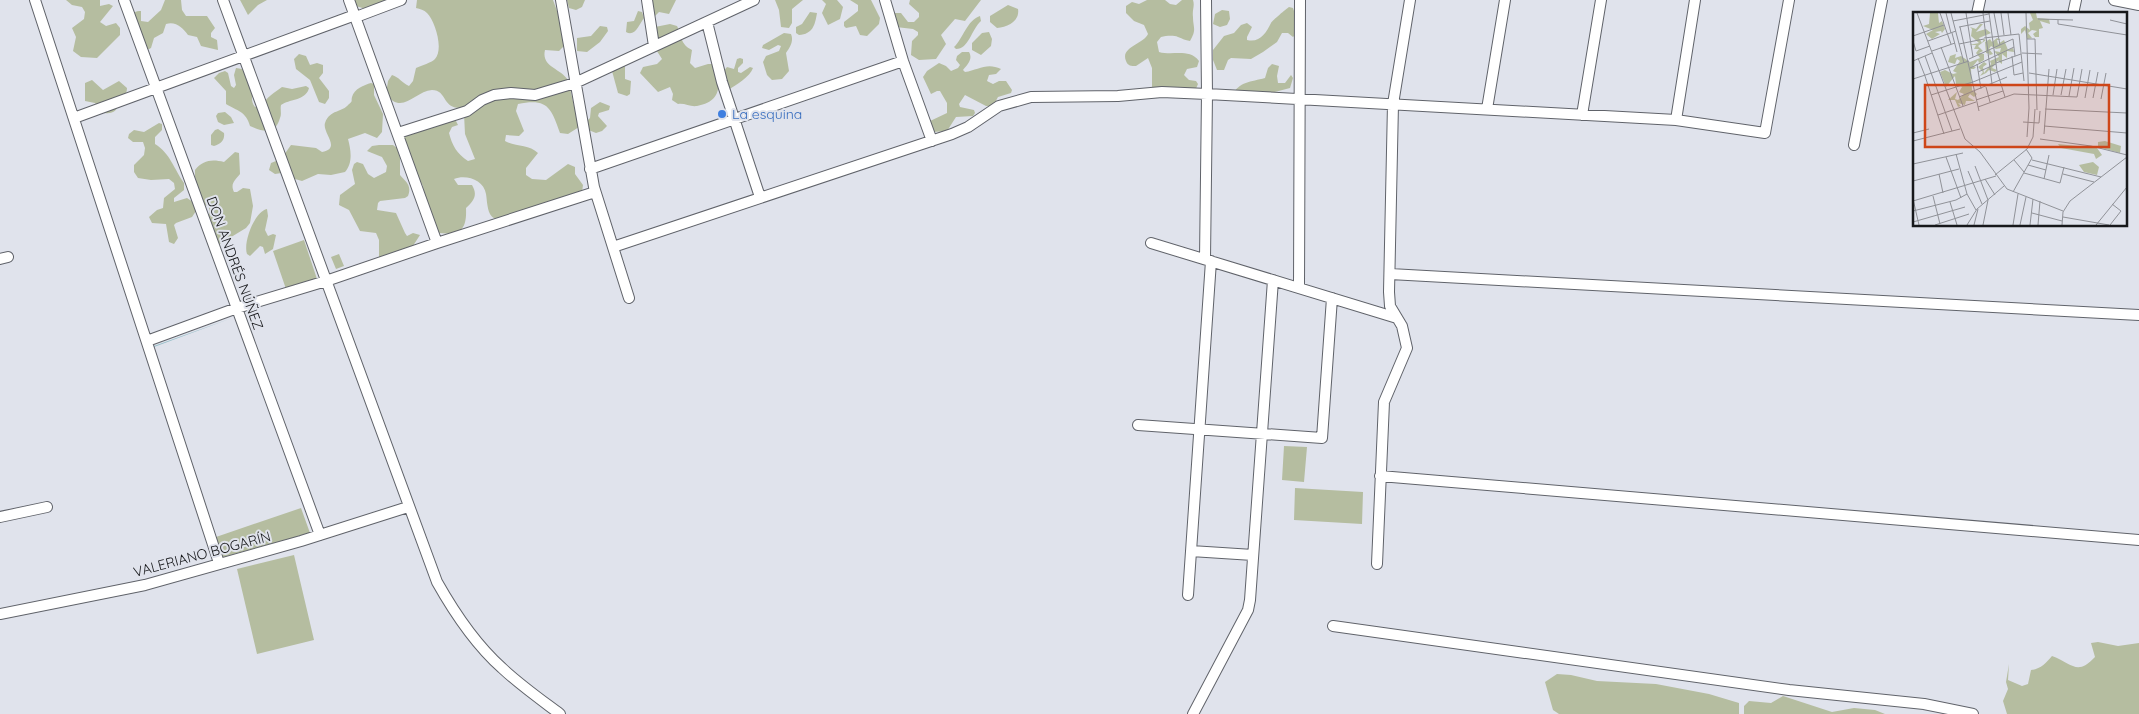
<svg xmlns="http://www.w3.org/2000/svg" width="2139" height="714" font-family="Quicksand,sans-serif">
	<rect width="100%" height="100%" fill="#e0e3ec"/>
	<path fill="#b5bda0" d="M66,0H100V6L109,4L113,6L100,22L106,26L116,23L120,28V35L97,58L81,57L73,51L76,37L72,28L84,19L85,12L82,7L72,5Z
		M165,0H181L182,10L186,16H207L215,28L211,33V37L217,40L218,50L201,46L197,37L188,35C183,28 176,21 166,24L163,33L154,38L151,48L145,51L129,22C132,16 133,10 141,11V21L148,22L161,10Z
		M240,0H267L258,5L248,15Z
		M348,0H394C377,9 364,14 348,0Z
		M417,0H553L560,19L564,46L559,51L545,50C541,67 560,68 568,80L579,127L568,134L560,133C551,108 548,98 518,104L516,111L524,131L519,136L506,135L505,141C516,147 529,144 538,153L526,168V175L532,179L546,180L568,164L575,167V174L583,185L582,192L500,220C496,219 492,218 490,214C487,208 487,200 486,194C484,180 466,174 454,179L458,185H472C478,195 474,201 466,208C467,231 460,235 438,233L425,206L423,186L414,169L404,138L409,133L429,129L455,119L458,125L452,127L449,133C452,145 457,154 468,161L475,159L465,134L464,114L460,108C442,108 447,90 432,90C415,91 402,116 386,94L388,81L392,75C399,77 402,83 409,86L413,81L416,68C422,65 431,63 435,59C444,49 435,21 427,13C424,10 420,9 416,8Z
		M567,0H585L582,7L576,10L569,8Z
		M651,0H676L669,14L659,12L654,17Z
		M775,0H803L792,9V23L789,28L781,27L779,10Z
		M822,0H837L843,7L840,19L828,25L822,13L826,4Z
		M850,0H871L880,18L879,24L867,36L860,35L856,26L846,28L844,26V22L858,11V5Z
		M910,0H981L965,21L955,19L941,35L946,44L936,59L919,60L911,55L912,41L918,35V32L913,29L896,27L892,16L894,13H901L908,22H914L919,17V13L909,4Z
		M1147,0H1165L1170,4L1176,5L1182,0H1193C1195,6 1192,10 1193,17C1193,28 1197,29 1190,41C1185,40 1183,39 1178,37C1173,35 1166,36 1161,37L1157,42L1159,52C1173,56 1189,48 1199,61L1197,67L1187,69L1184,75L1189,80L1196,81L1198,84L1195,91L1152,88V68L1148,58L1136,66C1131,66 1128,66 1126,61C1120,47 1144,44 1148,34L1144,25L1134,21L1126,13V6L1132,2L1139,4Z
		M1008,5L1018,9C1020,21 1008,27 997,28L990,22V16Z
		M1289,7L1293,8L1295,14L1296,34L1293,37L1288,33H1282L1277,42L1263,52L1251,59L1231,58L1228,60L1224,70H1217L1213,60V50L1224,36L1234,33L1241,25L1247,23L1252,27L1247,37V40C1260,43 1266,33 1271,23C1273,20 1286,9 1289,7Z
		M1222,10L1229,11L1230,19L1227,25L1220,27L1213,24L1215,14Z
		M638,11L642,12L644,18C639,25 635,37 626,32L627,22L634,21Z
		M810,12L817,13C815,25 813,34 799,35L796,33V27L802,24Z
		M980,16L981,21C971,30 969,49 956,49L954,47C963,39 967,20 980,16Z
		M670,24L677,26C682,36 680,44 692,50L690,63L695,68L708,64H715C720,85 723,101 697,106C690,107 685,103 678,104L672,100L673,94L670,87L658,92L640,73L643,67L657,64L662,59L655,48V27Z
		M600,26L607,27L608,31L600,42L587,52L577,51V38L591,36Z
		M989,32L992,39L991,46L981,55L972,50V43L982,33Z
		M784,33L791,34C794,41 790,47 786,53L789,71L782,79L772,80L767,75L763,62L766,56L779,51L781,46L778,45L769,50L762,48L763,45Z
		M962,52H969C973,59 968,64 963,70L965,72C978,70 987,62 1001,69L996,74L989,75L987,81L993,84L999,81H1006L1012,90L1011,93L998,97L993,106H986L965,95L959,104L960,107L974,110L975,113L973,116L956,117L947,131L933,132L928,122L947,113V103L940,91H937L931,94L923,77L927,71L939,63L946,66L951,71L958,68L960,65L956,60L957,56Z
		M299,54L306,56L310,65L317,63L323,65V73L319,78L329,91V98L325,104L319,102L310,80L296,69L294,59Z
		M740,58L743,59V63L738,68V72L741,73L750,67L753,68C750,77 736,85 728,90L723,72L727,67L734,69L737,59Z
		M622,64L625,66V79L631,81L630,94L627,96L618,93L612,71Z
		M1272,64L1279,66L1277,76L1278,83H1285L1291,75L1293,78L1290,88L1271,93L1261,91L1243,102L1233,99L1232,96C1239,81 1251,82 1265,78L1268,68Z
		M236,68L242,69C245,74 250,81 252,87C253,95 250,101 255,107L262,105C266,98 275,92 282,87L292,89L306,86L309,88L308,91C302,101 290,99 281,105C280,110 282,114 280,118C275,136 262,131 250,126C246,111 237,111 226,104V91L214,78L219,73L225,71L228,73L231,86L234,88L236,85L234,75Z
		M92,80L103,90L119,81L127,88C127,95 122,97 120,103C116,111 114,114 104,113L95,103L85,101V83Z
		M371,83L374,84V95L383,114L382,132L377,138L365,133L348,139C351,150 353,163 345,172L331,175L318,174L302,181L295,179L288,172L275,174L269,170L271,163L281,159L291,145L316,148L322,152C342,148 322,133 325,123C330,109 342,113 349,104C353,101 351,101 352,97C354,89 364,85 371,83Z
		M600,102L610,106L609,110L599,113L598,116L607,126L602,131L596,133L586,129L585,123L590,118L591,108Z
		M225,112L231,117L234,123L224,125L218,122L216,116L218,113Z
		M159,123L162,124V130L155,137V144C170,153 174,169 184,183V190L174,198V202L187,198L196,204V211L192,217L176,223L174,225L178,238L174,244L169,242L166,224L152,223L149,217L157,210L163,208L164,198L175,189L174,183L169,179L151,180L138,178L134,172V165L144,155L145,148L143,142H133L128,138L129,134L134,130L144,132Z
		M218,129L224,133C225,140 221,144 214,146L211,145V135L215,130Z
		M379,145H393L397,148L400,158V175C406,182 412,185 408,196L405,198L380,201L378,203L377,210L396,213L405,233L407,236L413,233L420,235L409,252L379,261V240L376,233L360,231L349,210L339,205L340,195L355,184L352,170L354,164L357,162L363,164L368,174L374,178L386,172L387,166L382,157L367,151L372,146Z
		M235,152L239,153L240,174C235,180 230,184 234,192H237L243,188L250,189L253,206L250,223L246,228L218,245L209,218V205L203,206L195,177V170C203,160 212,159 224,162Z
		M267,209L268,216L265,230L268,236L273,234L276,235L273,249L265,254L263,247L260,246L250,256L247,254C243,243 254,212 267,209Z
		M304,240L317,279L286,289L273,251Z
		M339,254L344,266L336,269L331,257Z
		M1284,446L1307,447L1304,482L1282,480Z
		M1295,488L1363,492L1362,524L1294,520Z
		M301,508L310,533L223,557L216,537Z
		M294,555L314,640L257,654L237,569Z
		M2098,642L2118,646L2139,643V714H2007L2003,701L2008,689L2006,682L2009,664L2008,680L2022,686L2028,684L2031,670C2041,669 2046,663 2052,656C2073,664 2077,676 2095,657L2091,643Z
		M1557,674L1571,675L1597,681L1656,684L1709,694L1739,703V714H1559L1553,710L1545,682Z
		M1783,696L1832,712L1854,708L1875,710L1885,714H1744V706L1749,701L1771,703Z"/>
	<path fill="#94bdc7" d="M232,318L154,347V346Z"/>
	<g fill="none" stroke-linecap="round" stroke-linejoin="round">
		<g stroke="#60636a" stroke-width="12">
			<path id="minor" d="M35,0L219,563
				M124,0L320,535
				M223,0L437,582C455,614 475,644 502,668C520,685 540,699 560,714
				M349,0L437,243
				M561,0L594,187L629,298
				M647,0L654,46
				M885,0L903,61L932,141
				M2114,0L2139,5
				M1977,14L1980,0
				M2073,14L2076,0
				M356,17L401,0
				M707,22L722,82L760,197
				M1487,109L1505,0
				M1582,115L1601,0
				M74,118L355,15
				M1676,120L1695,0
				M398,133L467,111L482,100L494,95L511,93L535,95L575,83L754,0
				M1854,145L1882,0
				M590,169L903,61
				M1151,243L1397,318
				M613,247L952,134L968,127L999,106L1031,97L1118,96L1162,92L1207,94L1676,120L1765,133L1789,0
				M0,259L8,257
				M1205,259L1207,94L1206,0
				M1390,274L2139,315
				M1299,288L1300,0
				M147,341L237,308L326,281L437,243L595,192
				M1138,425L1322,438L1332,298
				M1380,476L2139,540
				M0,517L47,507
				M1191,551L1253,555
				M1377,564L1384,402L1407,348L1402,326L1390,306L1389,292L1393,104L1410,0
				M1188,595L1211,261
				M0,614L145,585L301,541L408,507
				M1333,626L1789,690L1924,704L1973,714
				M1193,714L1248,610L1250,600L1273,280"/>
		</g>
		<use href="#minor" stroke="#fff" stroke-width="10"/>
	</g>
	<circle fill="#3f7fe0" stroke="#e0e3ec" stroke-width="2" cx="722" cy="114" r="5"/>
	<g text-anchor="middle" stroke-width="4" stroke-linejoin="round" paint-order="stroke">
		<g font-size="14" fill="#366cbe" stroke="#e0e3ec" text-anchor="start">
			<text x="732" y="119">La esquina</text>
		</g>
		<g font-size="14" fill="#17181b" stroke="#e0e3ec">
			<text transform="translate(235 263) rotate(70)" y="5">DON ANDRÉS NÚÑEZ</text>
			<text transform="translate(202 554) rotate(-15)" y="5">VALERIANO BOGARÍN</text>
		</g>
	</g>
	<g transform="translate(1913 12)">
		<rect width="214" height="214" fill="#e0e3ec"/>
		<path d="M17,1H25L26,11L29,9L32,17L29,21L28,19L22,20L27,22L19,27L13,22L20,18L10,14L16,12ZM117,1H123L124,6L136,7L137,12L127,9L130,16L126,17V25H122L120,22L124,19L119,18L115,21L119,26L114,27L112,18L108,22V17L112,14L117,18L116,11L120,8ZM67,12H70L63,20L73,17L78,21L66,26L69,31L71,27L73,28L65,34L70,39L66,41L71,42V48L66,51L65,48L60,54L63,55L61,57H58L59,78L64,82L61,85L57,82L55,85L62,89H53L52,93L45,91L48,94L45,95L42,88H35L44,80L42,87L45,88L51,82L46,80L49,75L43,72L42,64L33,75L27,60L32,58L40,62L44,61L40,59L47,49L44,47L42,52L35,50L37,44L43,42L42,46L48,44L57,50L67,46L63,41L66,37H61L63,33H56L66,31L58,24L59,17L57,15L63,17ZM84,26L88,28H84L85,32L91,28L95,38L100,36L101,40L94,39V46L89,42V52L85,49L87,46L79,56L84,58L82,60L76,58L73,61L67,64L70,60L65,55L71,50L74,52L70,55L71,61L78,52L77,49L86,45L81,39L87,40L88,36L83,37L78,34L76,37L80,42L74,44L77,42L73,41L72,30L77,27L79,30ZM192,129L208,134L207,141L185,135V130ZM145,132L184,136L189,143L183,147L181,142L148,136ZM180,150L186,155L184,163L171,160L166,153Z" fill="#b5bda0"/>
		<path fill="none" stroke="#909298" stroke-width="1" d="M4,1L52,127L67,140L94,177L150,199M27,1L38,32M33,1L38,21M38,1L51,51M53,1L60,45M70,1L79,72M76,1L84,59L92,85M81,1L87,33M88,1L91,23M95,1L98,23M113,1L116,96M125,7L160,8M145,8V12L214,23M197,8L214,12M40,9L76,2M46,15L77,9M47,15L66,99M39,21L44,40M0,24L31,13M71,26L106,22L111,69M100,27L102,44M114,27H122L124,98M0,29L3,39L17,34M15,29L43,19M46,32L71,27M28,35L50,94M19,39L42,31M109,41L129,42M12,44L39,119M99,44L101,63L110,61M5,46L12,64M56,47L100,27M0,49L19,41M83,51L108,42M64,52L68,77M57,56L101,35M65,60L83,52M116,61L214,77M12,64L31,122M0,67L56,49M60,70L109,50M43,75L60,70M73,75L77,90M18,83L43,75M140,83L144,57M148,83L153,57M156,84L161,56M46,85L94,65M172,86L177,58M180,86L185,60M188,87L193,61M63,88L90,79M65,95L101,82L164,85L169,57M132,97L214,101M25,103L63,90M110,110L126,111L127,99M131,114L214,121M0,121L16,117M131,122L136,57M114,125L116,96M127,127L178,134L214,143M0,129L47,117M43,142L54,182L63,198M33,145L48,186M101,148L111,160M119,148L188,165M0,152L50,141M115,153L133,158M62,154L75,188L70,213M55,159L69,192M111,161L147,171L151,155M26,162L30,181M150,162L181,170M82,163L114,137L120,125L122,97M72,167L82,183M131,167L136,143M0,169L46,157M100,180L119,146L113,137M20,184L27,212M0,187L6,213M0,189L83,164M37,190L44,213M0,199L43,188L54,182M119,201L149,209M150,205L196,213M0,210L52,195M22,213L56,202M54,213L64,197L91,174M61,213L65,197M100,213L105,182M107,213L113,185M117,213L120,187M125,213L127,189M149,213L150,200L157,189L214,145M183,213L214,175M197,213L208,199L199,192"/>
		<path fill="#ce4619" fill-opacity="0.15" stroke="#ce4619" stroke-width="2.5" d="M12,73H196V135H12Z"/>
		<rect width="214" height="214" fill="none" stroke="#17181b" stroke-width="2.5"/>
	</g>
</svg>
